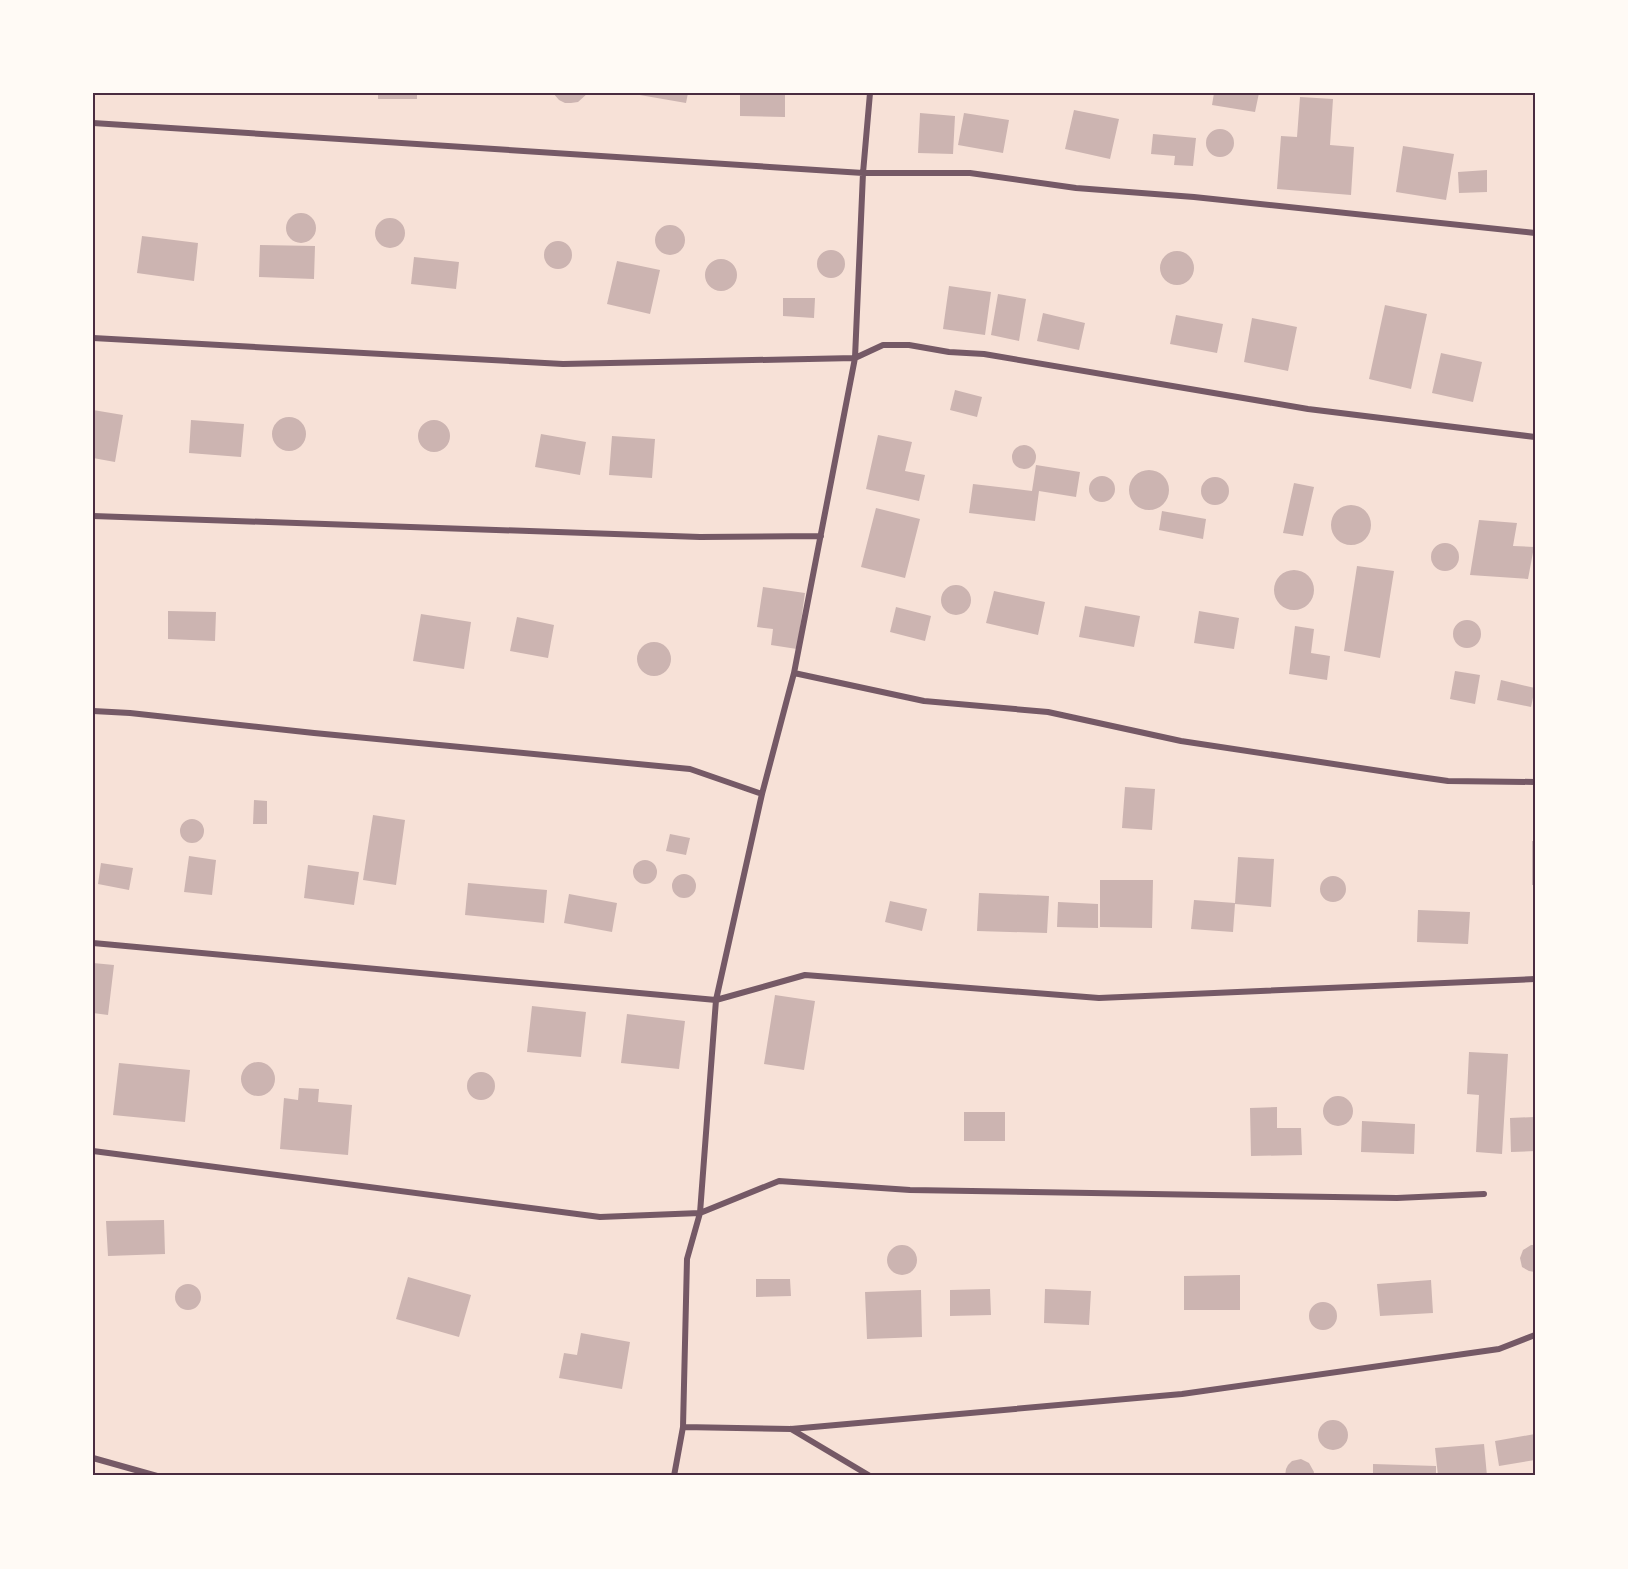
<svg xmlns="http://www.w3.org/2000/svg" width="1628" height="1569" font-family="'Source Sans 3',sans-serif">
	<rect width="100%" height="100%" fill="#f7e1d7"/>
	<path fill="#ccb4b1" d="M378,93H417V99H378Z
		M553,93H588L578,102L571,103H565L559,100Z
		M635,93H688L686,103L634,94Z
		M740,93H785V117L740,116Z
		M1214,93H1259L1255,112L1212,105Z
		M1300,97L1333,99L1330,145L1354,147L1351,195L1277,189L1281,136L1297,137Z
		M1074,110L1119,119L1110,159L1065,149Z
		M920,113L955,116L953,154L918,153Z
		M964,113L1009,120L1003,153L958,145Z
		M1206 143a14 14 0 1 1 28 0a14 14 0 1 1-28 0Z
		M1153,134L1196,138L1193,166L1174,165L1175,156L1151,154Z
		M1403,146L1454,154L1446,200L1396,192Z
		M1487,170V192L1459,193L1458,172Z
		M286 228a15 15 0 1 1 30 0a15 15 0 1 1-30 0Z
		M375 233a15 15 0 1 1 30 0a15 15 0 1 1-30 0Z
		M655 240a15 15 0 1 1 30 0a15 15 0 1 1-30 0Z
		M142,236L198,243L194,281L137,273Z
		M544 255a14 14 0 1 1 28 0a14 14 0 1 1-28 0Z
		M260,245L315,246L314,279L259,277Z
		M817 264a14 14 0 1 1 28 0a14 14 0 1 1-28 0Z
		M1160 268a17 17 0 1 1 34 0a17 17 0 1 1-34 0Z
		M414,257L459,262L456,289L411,284Z
		M705 275a16 16 0 1 1 32 0a16 16 0 1 1-32 0Z
		M617,261L660,270L650,314L607,304Z
		M949,286L991,292L985,335L943,329Z
		M998,294L1026,299L1019,341L991,335Z
		M783,298H815L814,318L783,316Z
		M1385,305L1427,314L1411,389L1369,379Z
		M1043,313L1085,323L1079,350L1037,341Z
		M1176,315L1223,324L1217,353L1170,344Z
		M1252,318L1297,327L1288,371L1244,362Z
		M1441,353L1482,362L1473,402L1432,393Z
		M955,390L982,397L977,417L950,410Z
		M93,410L123,415L115,462L93,458Z
		M272 434a17 17 0 1 1 34 0a17 17 0 1 1-34 0Z
		M418 436a16 16 0 1 1 32 0a16 16 0 1 1-32 0Z
		M191,420L244,424L241,457L189,453Z
		M541,434L586,442L580,475L535,467Z
		M878,435L912,442L905,471L925,475L919,501L866,489Z
		M612,436L655,439L652,478L609,475Z
		M1012 457a12 12 0 1 1 24 0a12 12 0 1 1-24 0Z
		M1036,465L1080,472L1076,497L1039,491L1035,521L969,513L973,484L1032,491Z
		M1129 490a20 20 0 1 1 40 0a20 20 0 1 1-40 0Z
		M1089 489a13 13 0 1 1 26 0a13 13 0 1 1-26 0Z
		M1201 491a14 14 0 1 1 28 0a14 14 0 1 1-28 0Z
		M1294,483L1314,487L1303,536L1283,533Z
		M1331 525a20 20 0 1 1 40 0a20 20 0 1 1-40 0Z
		M876,508L920,519L905,578L861,567Z
		M1162,511L1206,519L1203,539L1159,530Z
		M1479,520L1517,523L1513,546L1534,547L1528,579L1470,575Z
		M1431 557a14 14 0 1 1 28 0a14 14 0 1 1-28 0Z
		M1357,566L1394,571L1380,658L1344,651Z
		M1274 590a20 20 0 1 1 40 0a20 20 0 1 1-40 0Z
		M941 600a15 15 0 1 1 30 0a15 15 0 1 1-30 0Z
		M763,587L805,593L797,649L771,645L773,629L757,627Z
		M994,591L1045,602L1038,635L986,623Z
		M1085,606L1140,616L1134,647L1079,637Z
		M896,607L931,616L925,641L890,632Z
		M168,611L216,612L215,641L168,639Z
		M1199,611L1239,618L1234,649L1194,643Z
		M421,614L471,622L464,669L413,661Z
		M517,617L554,625L548,658L510,651Z
		M1453 634a14 14 0 1 1 28 0a14 14 0 1 1-28 0Z
		M1295,626L1314,629L1311,653L1330,656L1327,680L1289,674Z
		M637 659a17 17 0 1 1 34 0a17 17 0 1 1-34 0Z
		M1455,671L1480,675L1475,704L1450,699Z
		M1501,680L1535,688L1531,707L1497,700Z
		M1125,787L1155,789L1152,830L1122,828Z
		M254,800L267,801V824H253Z
		M373,815L405,820L396,885L363,880Z
		M180 831a12 12 0 1 1 24 0a12 12 0 1 1-24 0Z
		M670,834L690,838L686,855L666,851Z
		M1532,841H1535V885H1532Z
		M189,856L216,860L212,895L184,892Z
		M1238,857L1274,859L1271,907L1235,904L1233,932L1191,929L1194,900L1235,903Z
		M633 872a12 12 0 1 1 24 0a12 12 0 1 1-24 0Z
		M101,863L133,868L129,890L98,884Z
		M308,865L359,872L354,905L304,898Z
		M672 886a12 12 0 1 1 24 0a12 12 0 1 1-24 0Z
		M1320 889a13 13 0 1 1 26 0a13 13 0 1 1-26 0Z
		M1100,880H1153L1152,928L1100,927Z
		M468,883L547,890L544,923L465,915Z
		M979,893L1049,896L1047,933L977,931Z
		M569,894L617,903L612,932L564,923Z
		M890,901L927,909L922,931L885,922Z
		M1058,902L1098,904V928L1057,927Z
		M1418,910L1470,912L1468,944L1417,942Z
		M93,963L114,965L108,1015L93,1013Z
		M775,995L815,1001L804,1070L764,1064Z
		M532,1006L586,1012L581,1057L527,1052Z
		M627,1014L685,1021L679,1069L621,1063Z
		M1469,1052L1508,1054L1502,1154L1476,1152L1479,1095L1467,1094Z
		M241 1079a17 17 0 1 1 34 0a17 17 0 1 1-34 0Z
		M119,1063L190,1070L185,1122L113,1115Z
		M467 1086a14 14 0 1 1 28 0a14 14 0 1 1-28 0Z
		M299,1088L319,1089L318,1102L352,1105L348,1155L280,1149L284,1098L298,1100Z
		M1323 1111a15 15 0 1 1 30 0a15 15 0 1 1-30 0Z
		M1277,1107V1128H1301L1302,1155L1251,1156L1250,1108Z
		M964,1112H1005V1141H964Z
		M1535,1117V1151L1511,1152L1510,1118Z
		M1362,1121L1415,1124L1414,1154L1361,1152Z
		M164,1220L165,1254L108,1256L106,1221Z
		M887 1260a15 15 0 1 1 30 0a15 15 0 1 1-30 0Z
		M1531,1245H1535V1272L1529,1271L1522,1267L1520,1258L1523,1250Z
		M1240,1275V1310H1184V1276Z
		M408,1277L471,1295L459,1337L396,1319Z
		M756,1279H790L791,1296L756,1297Z
		M1431,1280L1433,1313L1380,1316L1377,1284Z
		M175 1297a13 13 0 1 1 26 0a13 13 0 1 1-26 0Z
		M990,1289L991,1315L950,1316V1290Z
		M1045,1289L1091,1291L1089,1325L1044,1323Z
		M921,1290L922,1337L867,1339L865,1292Z
		M1309 1316a14 14 0 1 1 28 0a14 14 0 1 1-28 0Z
		M581,1333L630,1342L622,1389L559,1378L564,1353L577,1355Z
		M1318 1435a15 15 0 1 1 30 0a15 15 0 1 1-30 0Z
		M1535,1434V1460L1499,1466L1495,1441Z
		M1484,1444L1487,1476H1438L1435,1448Z
		M1301,1459L1309,1463L1314,1472L1313,1476H1285L1286,1469L1288,1465L1292,1461Z
		M1373,1464L1436,1466V1476H1373Z"/>
	<g fill="none" stroke-linecap="round" stroke-linejoin="round">
		<path stroke="#755966" stroke-width="6" d="M93,123L863,173H970L1076,188L1194,197L1535,233
			M93,338L563,364L855,358L883,345H909L949,352L984,354L1308,409L1535,437
			M93,516L700,537L821,536
			M794,673L924,701L1048,712L1181,741L1420,777L1448,781L1535,782
			M93,711L130,713L314,733L690,769L762,794
			M93,943L716,1000L805,975L1099,998L1535,979
			M93,1151L600,1217L700,1213L779,1181L910,1190L1397,1198L1484,1194
			M683,1427L687,1259L700,1213L716,1000L762,794L794,673L855,358L863,173L870,93
			M791,1429L870,1476
			M93,1458L157,1476
			M674,1476L683,1427L791,1429L1182,1394L1499,1349L1535,1335"/>
	</g>
	<rect width="1628" height="1569" fill="none" stroke="#fffaf5" stroke-width="189"/>
	<rect x="94" y="94" width="1440" height="1380" fill="none" stroke="#4a2c40" stroke-width="2"/>
</svg>
